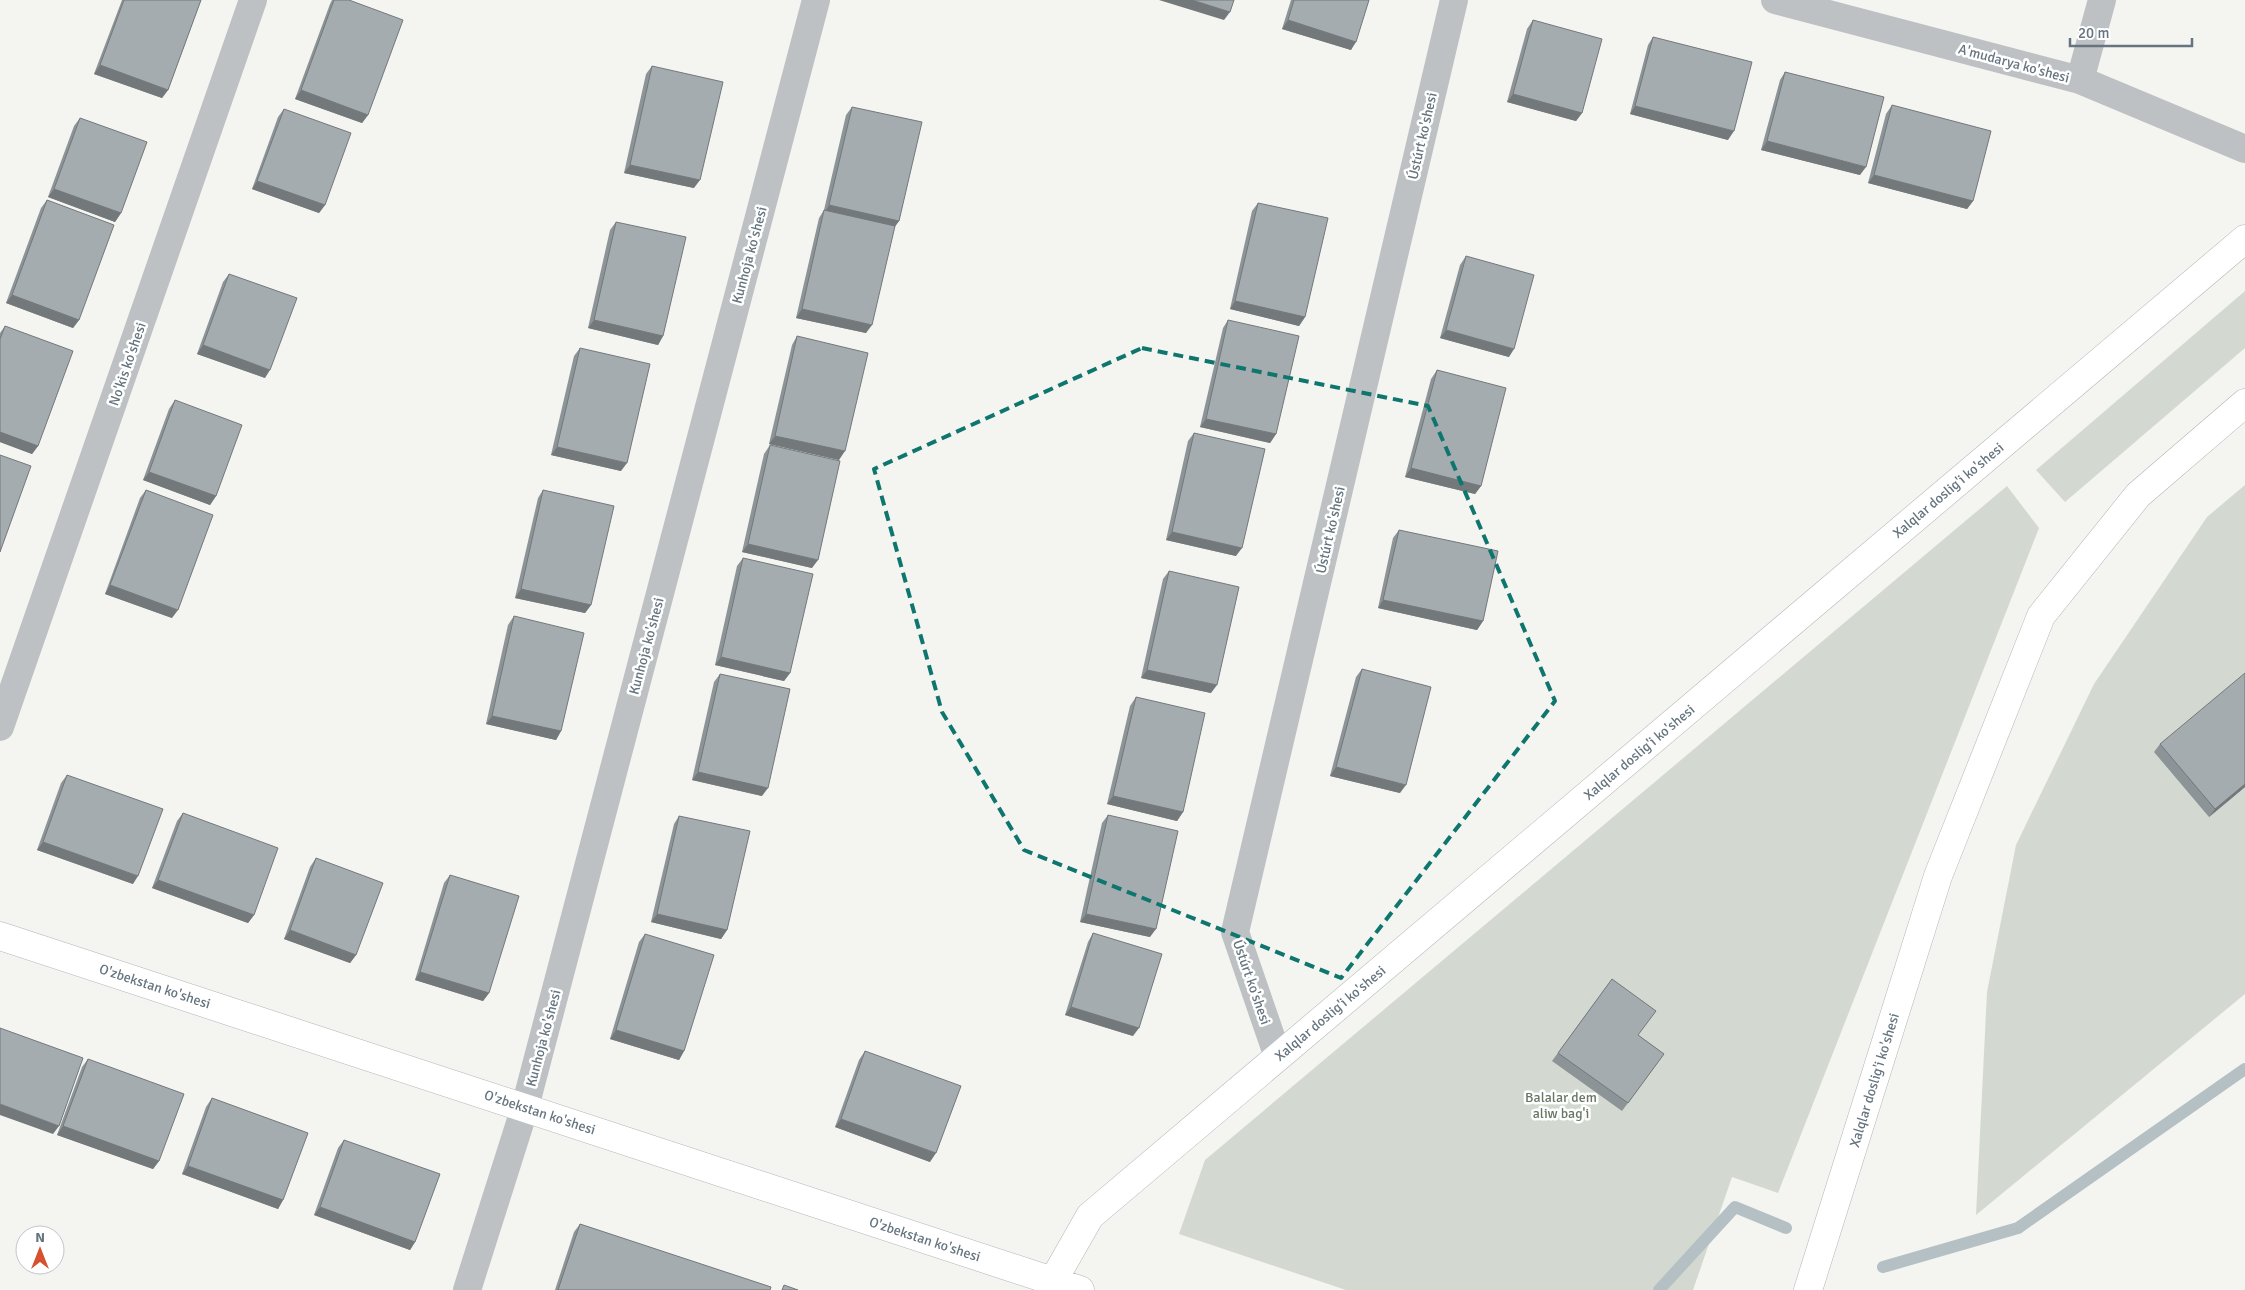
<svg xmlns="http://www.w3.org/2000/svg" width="2245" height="1290" font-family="Signika,sans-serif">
	<rect width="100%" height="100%" fill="#f4f4f0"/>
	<path fill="#d3d9d0" d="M2245,291V348L2065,502L2036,470Z
		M2245,485V994L1976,1215L1987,992L2016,845L2094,684L2207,517Z
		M2007,486L2039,528L1778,1193L1732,1177L1693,1290H1346L1179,1234L1205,1160Z"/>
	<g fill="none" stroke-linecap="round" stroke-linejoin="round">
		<path stroke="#b4c0c3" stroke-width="12" d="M1883,1267L2018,1228L2245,1069
			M1659,1290L1735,1207L1786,1228"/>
		<g stroke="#b1b5b8" stroke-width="29">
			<path id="major" d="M0,936L1080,1290
				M1053,1281L1090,1216L2245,239
				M1808,1290L1938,876L2041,616L2138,495L2245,403"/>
		</g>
		<path stroke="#bdc1c4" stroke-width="28" d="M1775,0L2080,80L2245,149
			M2080,80L2102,0
			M0,727L253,0
			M1278,1057L1235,932L1454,0
			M467,1290L525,1107L816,0"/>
		<use href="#major" stroke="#fff" stroke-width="28"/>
	</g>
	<path fill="#8d9497" d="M122,0H201L168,90L162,98L94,74Z
		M332,0H349L368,115L362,123L295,99L330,4Z
		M1291,0H1369L1351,50L1282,29Z
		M1533,20L1582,113L1576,121L1507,102L1527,29Z
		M1653,37L1728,140L1630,114L1648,45Z
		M652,66L694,188L624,173L646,74Z
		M1785,72L1860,175L1761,150L1780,80Z
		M1892,105L1973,201L1967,209L1868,183L1886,114Z
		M852,107L899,221L894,228L866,333L796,318L819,218L824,210L846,115Z
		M284,109L325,205L319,213L252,189L278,117Z
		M80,118L121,213L115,222L48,197L74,126Z
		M47,200L79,320L73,328L6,303L41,208Z
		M1258,203L1305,317L1299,326L1230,309L1252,211Z
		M616,222L663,336L658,345L588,328L610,230Z
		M1466,256L1509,357L1440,338L1460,265Z
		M229,274L265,378L197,354L223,282Z
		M1228,320L1276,434L1270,443L1200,427L1223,328Z
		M5,326L38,446L32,454L0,442V333Z
		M797,336L839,460L769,444L792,345Z
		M580,348L621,471L551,455L574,356Z
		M1437,370L1481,486L1475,494L1405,477L1431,379Z
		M175,400L216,496L210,505L143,480L169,409Z
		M1194,433L1236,556L1166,540L1188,441Z
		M770,445L812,568L742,552L764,454Z
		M146,490L172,618L105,594L140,498Z
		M543,490L591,605L585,613L515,598L538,498Z
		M1399,530L1483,621L1477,630L1378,608L1393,538Z
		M743,558L790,673L784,681L715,665L737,566Z
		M1169,571L1211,693L1141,678L1163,579Z
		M514,616L561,731L556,740L486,724L508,625Z
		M1362,669L1400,793L1330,776L1356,677Z
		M720,674L762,796L692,780L714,682Z
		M1136,697L1183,812L1177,821L1107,804L1130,706Z
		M2160,744L2245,787L2209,817L2154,752Z
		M67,775L133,884L37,850L61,783Z
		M183,813L254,915L248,923L152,888L177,821Z
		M1108,815L1150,937L1080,922L1102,823Z
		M679,816L727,930L721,939L651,922L674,824Z
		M316,858L356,955L350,963L284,939L310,867Z
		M450,875L489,993L483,1001L415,980L444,883Z
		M1093,933L1133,1036L1065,1015L1088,942Z
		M645,934L684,1051L679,1060L610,1039L639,942Z
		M1612,979L1638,1035L1664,1054L1622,1111L1552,1061Z
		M865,1051L930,1162L835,1127L859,1060Z
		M88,1059L159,1161L153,1169L57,1135L82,1067Z
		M212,1098L283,1200L278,1209L182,1174L206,1107Z
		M344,1140L415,1242L410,1250L314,1215L338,1148Z
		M580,1224L770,1290H555L574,1232Z"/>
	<path fill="#73787b" d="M1159,0H1192L1230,12L1224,20Z
		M1288,20L1356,42L1351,50L1282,29Z
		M100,65L168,90L162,98L94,74Z
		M301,90L368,115L362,123L295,99Z
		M1513,94L1582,113L1576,121L1507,102Z
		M1635,106L1734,131L1728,140L1630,114Z
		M1767,141L1866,167L1860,175L1761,150Z
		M630,165L700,180L694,188L624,173Z
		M1874,175L1973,201L1967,209L1868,183Z
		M257,181L325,205L319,213L252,189Z
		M54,189L121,213L115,222L48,197Z
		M829,205L899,221L893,229L824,214Z
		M12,295L79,320L73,328L6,303Z
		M1235,301L1305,317L1299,326L1230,309Z
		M802,309L872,325L866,333L796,318Z
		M594,320L663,336L658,345L588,328Z
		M1446,330L1514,349L1509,357L1440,338Z
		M203,345L270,370L265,378L197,354Z
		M1206,419L1276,434L1270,443L1200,427Z
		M0,432L38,446L32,454L0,442Z
		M775,436L845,451L839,460L769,444Z
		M557,447L627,463L621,471L551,455Z
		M1411,468L1481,486L1475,494L1405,477Z
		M149,472L216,496L210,505L143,480Z
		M1172,532L1242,548L1236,556L1166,540Z
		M748,544L818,560L812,568L742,552Z
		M110,585L178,610L172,618L105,594Z
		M521,589L591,605L585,613L515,598Z
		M1383,600L1483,621L1477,630L1378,608Z
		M721,657L790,673L784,681L715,665Z
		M1147,670L1217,685L1211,693L1141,678Z
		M492,716L561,731L556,740L486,724Z
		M1336,767L1406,785L1400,793L1330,776Z
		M698,772L768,788L762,796L692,780Z
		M2245,784V787L2209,817L2215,809Z
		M1113,796L1183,812L1177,821L1107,804Z
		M43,842L138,876L133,884L37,850Z
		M158,880L254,915L248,923L152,888Z
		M657,914L727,930L721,939L651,922Z
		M1086,914L1156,929L1150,937L1080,922Z
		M290,930L356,955L350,963L284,939Z
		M420,972L489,993L483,1001L415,980Z
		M1071,1007L1139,1028L1133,1036L1065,1015Z
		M616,1030L684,1051L679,1060L610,1039Z
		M0,1104L59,1126L53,1134L0,1115Z
		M841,1119L936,1153L930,1162L835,1127Z
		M63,1126L159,1161L153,1169L57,1135Z
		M188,1166L283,1200L278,1209L182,1174Z
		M320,1207L415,1242L410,1250L314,1215Z"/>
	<path fill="#a4acb0" stroke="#73787b" d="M124,0H201L168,90L100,65Z
		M334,0H349L403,20L368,115L301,90Z
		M1192,0H1234L1230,12Z
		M1294,0H1369L1356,42L1288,20Z
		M1533,20L1602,39L1582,113L1513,94Z
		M1653,37L1752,62L1734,131L1635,106Z
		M652,66L723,82L700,180L630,165Z
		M1785,72L1884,97L1866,167L1767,141Z
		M1892,105L1991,131L1973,201L1874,175Z
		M852,107L922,122L899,221L829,205Z
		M284,109L351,133L325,205L257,181Z
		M80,118L147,142L121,213L54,189Z
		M47,200L114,225L79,320L12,295Z
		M1258,203L1328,218L1305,317L1235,301Z
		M824,210L895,226L872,325L802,309Z
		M616,222L686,237L663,336L594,320Z
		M1466,256L1534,275L1514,349L1446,330Z
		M229,274L297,298L270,370L203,345Z
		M1228,320L1299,336L1276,434L1206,419Z
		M5,326L73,351L38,446L0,432V339Z
		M797,336L868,353L845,451L775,436Z
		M580,348L650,364L627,463L557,447Z
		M1437,370L1506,388L1481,486L1411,468Z
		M175,400L242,425L216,496L149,472Z
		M1194,433L1265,449L1242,548L1172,532Z
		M770,445L840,461L818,560L748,544Z
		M0,455L31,466L0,552Z
		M146,490L213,515L178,610L110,585Z
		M543,490L614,506L591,605L521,589Z
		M1399,530L1498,551L1483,621L1383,600Z
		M743,558L813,574L790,673L721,657Z
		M1169,571L1239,587L1217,685L1147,670Z
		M514,616L584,633L561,731L492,716Z
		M1362,669L1431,687L1406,785L1336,767Z
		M2245,673V784L2215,809L2160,744Z
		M720,674L790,689L768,788L698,772Z
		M1136,697L1205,713L1183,812L1113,796Z
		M67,775L163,809L138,876L43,842Z
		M183,813L278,848L254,915L158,880Z
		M1108,815L1178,831L1156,929L1086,914Z
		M679,816L750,831L727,930L657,914Z
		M316,858L383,883L356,955L290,930Z
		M450,875L519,896L489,993L420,972Z
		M1093,933L1162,954L1139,1028L1071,1007Z
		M645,934L714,955L684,1051L616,1030Z
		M1612,979L1656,1011L1638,1035L1664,1054L1628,1103L1558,1053Z
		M0,1028L83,1058L59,1126L0,1104Z
		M865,1051L961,1086L936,1153L841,1119Z
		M88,1059L184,1094L159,1161L63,1126Z
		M212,1098L308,1133L283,1200L188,1166Z
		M344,1140L440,1174L415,1242L320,1207Z
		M580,1224L771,1287L770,1290H558Z
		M784,1285L798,1290H782Z"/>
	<path fill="none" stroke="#0f766e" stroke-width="4" stroke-dasharray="10 6" stroke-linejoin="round" d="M1142,348L1428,406L1555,701L1341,978L1024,850L942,712L874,469Z"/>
	<g text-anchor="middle" stroke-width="5" stroke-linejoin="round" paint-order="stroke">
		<g font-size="14" fill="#65747f" stroke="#fff">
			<text transform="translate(2014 63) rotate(15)" y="5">A'mudarya ko'shesi</text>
			<text transform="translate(1422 136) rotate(-77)" y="5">Ústúrt ko'shesi</text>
			<text transform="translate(749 255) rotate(-75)" y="5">Kunhoja ko'shesi</text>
			<text transform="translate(127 364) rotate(-71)" y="5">No'kis ko'shesi</text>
			<text transform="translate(1948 490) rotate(-40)" y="5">Xalqlar doslig'i ko'shesi</text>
			<text transform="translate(1330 530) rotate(-77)" y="5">Ústúrt ko'shesi</text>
			<text transform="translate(646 646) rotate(-75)" y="5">Kunhoja ko'shesi</text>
			<text transform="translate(1639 752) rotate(-40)" y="5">Xalqlar doslig'i ko'shesi</text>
			<text transform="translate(1252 982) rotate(71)" y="5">Ústúrt ko'shesi</text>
			<text transform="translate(155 986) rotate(18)" y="5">O'zbekstan ko'shesi</text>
			<text transform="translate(1330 1013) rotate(-40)" y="5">Xalqlar doslig'i ko'shesi</text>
			<text transform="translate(543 1038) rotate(-75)" y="5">Kunhoja ko'shesi</text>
			<text transform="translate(1874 1080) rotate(-73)" y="5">Xalqlar doslig'i ko'shesi</text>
			<text transform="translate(540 1112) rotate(18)" y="5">O'zbekstan ko'shesi</text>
			<text transform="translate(925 1239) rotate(18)" y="5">O'zbekstan ko'shesi</text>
		</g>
		<g font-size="14" fill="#687763" stroke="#fff">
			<text x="1561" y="1102">Balalar dem<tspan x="1561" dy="16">aliw bag'i</tspan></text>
		</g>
	</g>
	<g transform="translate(40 1250)"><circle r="24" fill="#ffffff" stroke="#c1c7cc"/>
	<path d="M0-4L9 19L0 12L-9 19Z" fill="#d6522e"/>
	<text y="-8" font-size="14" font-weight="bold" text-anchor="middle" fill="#65747f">N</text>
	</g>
	<path d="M2070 38v8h122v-8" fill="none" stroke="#65747f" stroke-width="2.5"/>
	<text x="2078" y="38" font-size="15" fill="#65747f" stroke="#ffffff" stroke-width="4" paint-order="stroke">20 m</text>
</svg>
